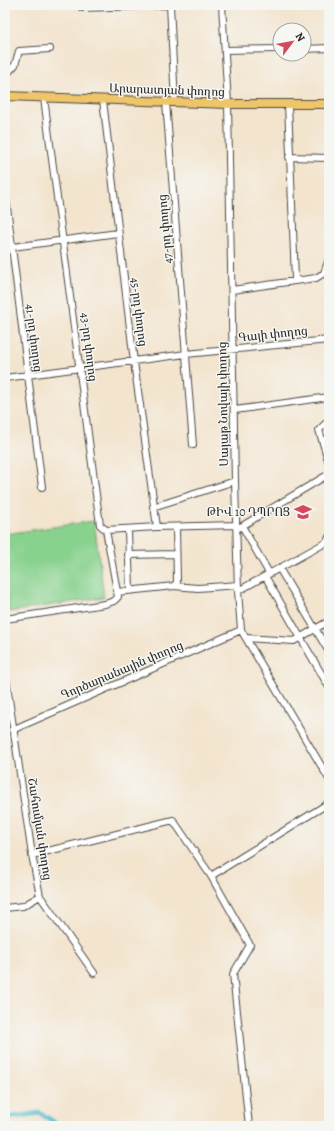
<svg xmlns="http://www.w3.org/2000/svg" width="334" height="1131" font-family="Alegreya,'Noto Serif Armenian',serif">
	<rect width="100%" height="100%" fill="#f6f6f2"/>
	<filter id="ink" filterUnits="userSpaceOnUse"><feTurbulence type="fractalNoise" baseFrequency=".025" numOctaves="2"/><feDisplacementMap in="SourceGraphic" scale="8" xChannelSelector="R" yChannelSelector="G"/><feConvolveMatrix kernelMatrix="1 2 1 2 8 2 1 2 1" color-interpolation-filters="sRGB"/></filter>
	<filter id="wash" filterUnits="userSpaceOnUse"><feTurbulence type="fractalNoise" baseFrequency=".012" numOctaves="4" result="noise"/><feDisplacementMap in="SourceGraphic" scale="16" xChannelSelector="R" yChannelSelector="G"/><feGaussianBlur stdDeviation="0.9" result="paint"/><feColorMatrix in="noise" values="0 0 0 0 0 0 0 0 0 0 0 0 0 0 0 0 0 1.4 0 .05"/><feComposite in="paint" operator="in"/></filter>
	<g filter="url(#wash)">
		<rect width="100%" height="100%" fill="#f3e4ce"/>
		<path fill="#88d28e" stroke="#5a7e5c" d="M94,521L104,597L9,612L5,581V534Z"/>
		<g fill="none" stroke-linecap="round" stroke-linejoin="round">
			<path stroke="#52bdce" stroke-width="5" d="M5,1118L40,1113L54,1122L56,1126"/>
		</g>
	</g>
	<g filter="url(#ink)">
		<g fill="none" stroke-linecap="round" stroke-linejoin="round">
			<g stroke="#494743" stroke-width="8">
				<path id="minor" d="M79,5L82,8L170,5
					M170,5L175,102
					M222,5L228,104L235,481L238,591L241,630L329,779
					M304,49L329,48
					M225,50L280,49
					M5,76L15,65L19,51L50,49
					M103,100L134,362L157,527
					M166,102L193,445
					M288,104L295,279
					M289,157L329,158
					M5,191L42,487
					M5,248L118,233
					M232,290L316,278L324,273L329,259
					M5,378L186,354L329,340
					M235,410L329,397
					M329,420L319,430L329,463
					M153,507L235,481
					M242,526L269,573
					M237,529L329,474
					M106,530L157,527L236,525
					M128,530L130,590
					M128,555L176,554
					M279,568L329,652
					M265,576L329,687
					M174,586L198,588L238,585
					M238,591L327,542L329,537
					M117,592L174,586L177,582L176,527
					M5,619L105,604L114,601L118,597L106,530L100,525L44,98
					M246,638L294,641L329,621
					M5,672L32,855L40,896L94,973
					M12,730L241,630
					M32,855L173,820L211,876L250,945L233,974L249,1126
					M211,876L329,803
					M5,908L23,906L40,896"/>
			</g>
			<g stroke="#494743" stroke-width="10">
				<path id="major" d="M5,96L228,104H329"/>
			</g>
			<use href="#minor" stroke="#fff" stroke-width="6"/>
			<use href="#major" stroke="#eec569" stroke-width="8"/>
		</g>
	</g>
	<defs>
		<g id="school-bare" transform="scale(1.38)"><path d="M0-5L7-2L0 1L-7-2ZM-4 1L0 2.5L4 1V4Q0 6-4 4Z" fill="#d1495b" stroke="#f6f6f2" stroke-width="2.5" paint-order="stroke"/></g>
	</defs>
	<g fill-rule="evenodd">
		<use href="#school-bare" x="303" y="512"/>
	</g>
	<g text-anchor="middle" stroke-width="3" stroke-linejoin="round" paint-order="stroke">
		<g font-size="12" fill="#2b2b2b" stroke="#f6f6f2">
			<text transform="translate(167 90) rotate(2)" y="4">Արարատյան փողոց</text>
			<text transform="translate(165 229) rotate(-95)" y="4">47-րդ փողոց</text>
			<text transform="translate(139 312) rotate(83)" y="4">45-րդ փողոց</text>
			<text transform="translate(273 334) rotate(-6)" y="4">Գայի փողոց</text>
			<text transform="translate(34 338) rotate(83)" y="4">41-րդ փողոց</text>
			<text transform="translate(89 347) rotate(83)" y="4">43-րդ փողոց</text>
			<text transform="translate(223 404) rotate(-91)" y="4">Սայաթ Նովայի փողոց</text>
			<text transform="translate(122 670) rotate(-23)" y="4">Գործարանային փողոց</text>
			<text transform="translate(40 829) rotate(81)" y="4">Շահումյան փողոց</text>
		</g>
		<g font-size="12" fill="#2b2b2b" stroke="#f6f6f2" text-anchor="end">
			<text x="290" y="516">ԹԻՎ 10 ԴՊՐՈՑ</text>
		</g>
	</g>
	<rect width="334" height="1131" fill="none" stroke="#f6f6f2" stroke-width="20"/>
	<g transform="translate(292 42) rotate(58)"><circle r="19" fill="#f6f6f2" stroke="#a5a5a2"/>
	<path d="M0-3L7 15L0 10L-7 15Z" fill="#d1495b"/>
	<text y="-6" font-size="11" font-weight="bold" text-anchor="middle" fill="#2b2b2b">N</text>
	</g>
</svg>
